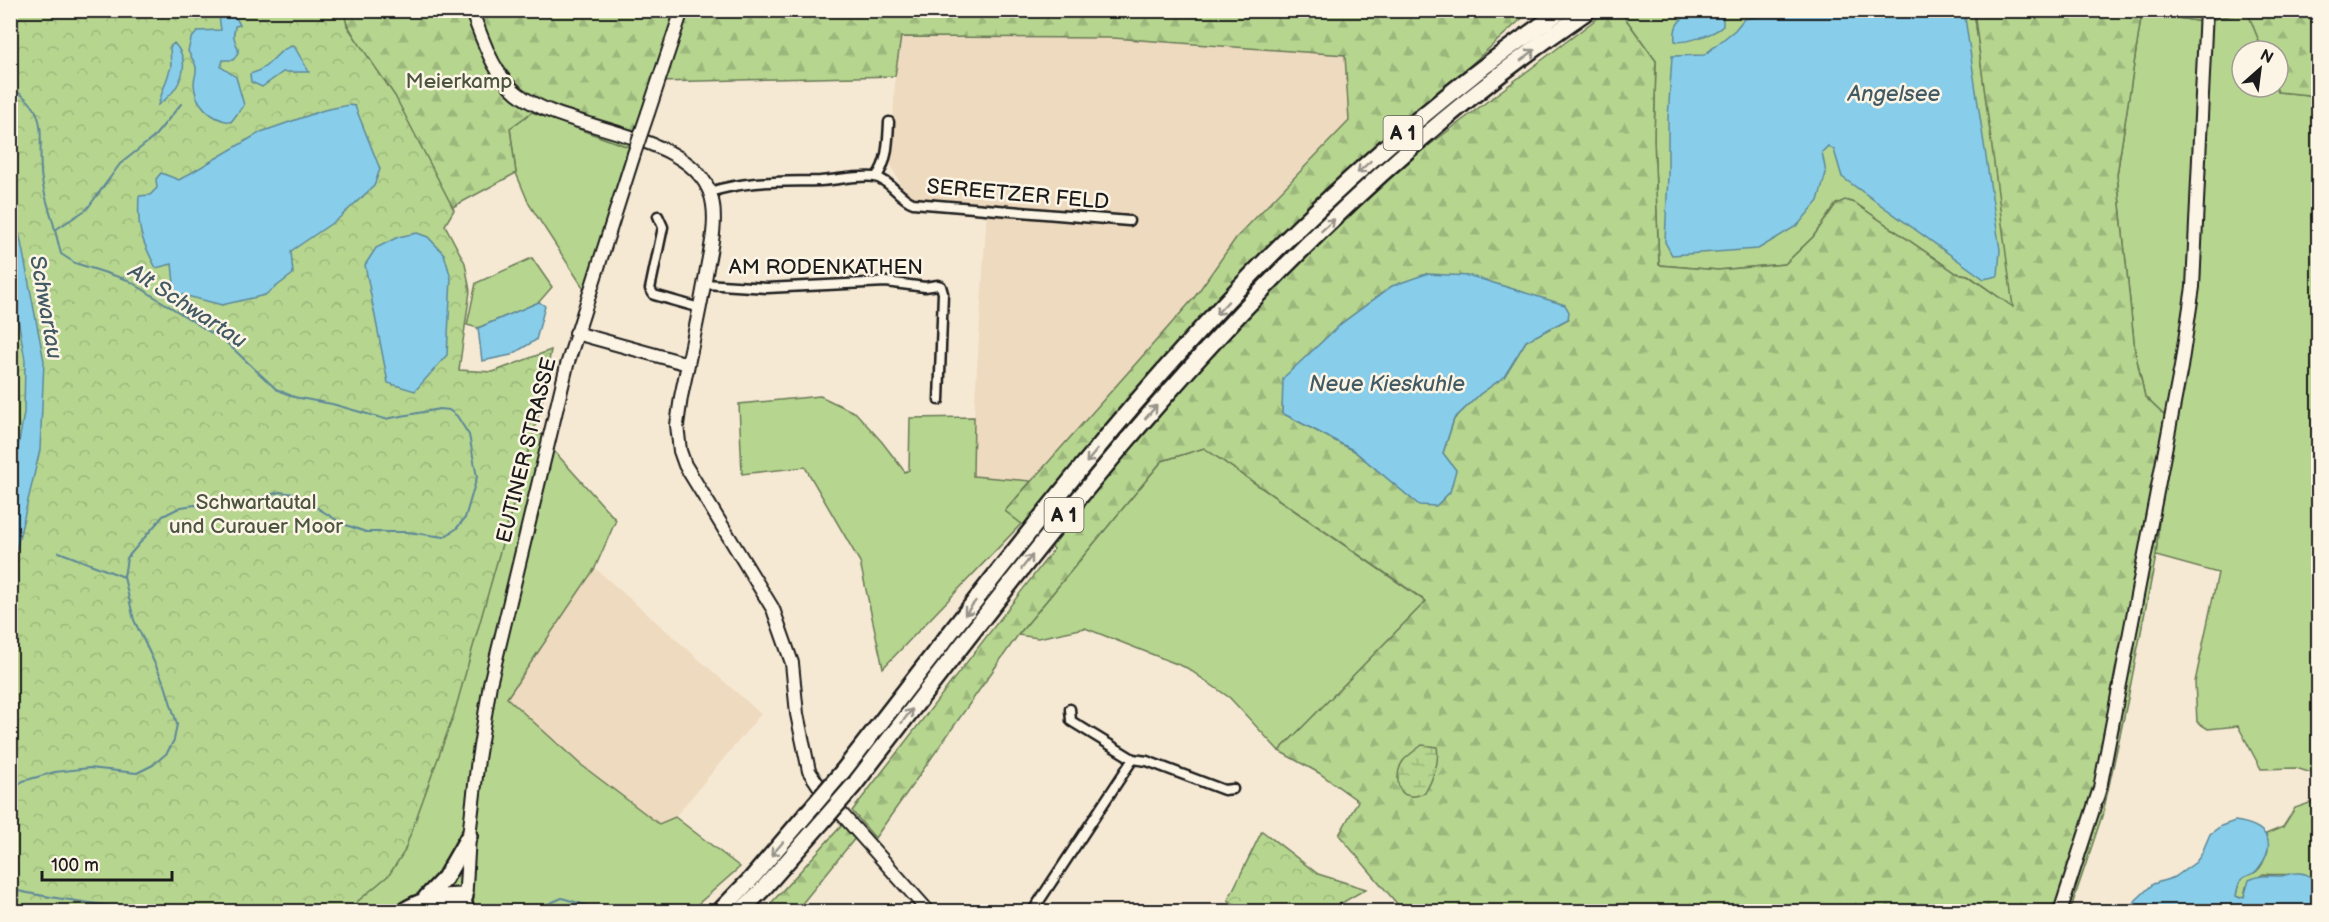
<svg xmlns="http://www.w3.org/2000/svg" width="2329" height="922" font-family="'Balsamiq Sans',sans-serif">
	<defs>
		<pattern id="forest-firs" width="22" height="20" patternUnits="userSpaceOnUse" patternTransform="scale(1.5)"><rect width="22" height="20" fill="#b6d68f"/><path d="M5 1l3.5 6h-7zM16 11l3.5 6h-7z" fill="#9cb77b"/></pattern>
		<pattern id="wetland-marsh" width="20" height="14" patternUnits="userSpaceOnUse" patternTransform="scale(1.5)"><rect width="20" height="14" fill="#b6d68f"/><path d="M1 5h8M5 5V1M11 12h8M15 12V8" fill="none" stroke="#9cb77b"/></pattern>
		<pattern id="park-crowns" width="20" height="18" patternUnits="userSpaceOnUse" patternTransform="scale(1.5)"><rect width="20" height="18" fill="#b6d68f"/><path d="M2 6a3 3 0 1 1 6 0M12 15a3 3 0 1 1 6 0" fill="none" stroke="#9cb77b"/></pattern>
	</defs>
	<rect width="100%" height="100%" fill="#f6e9d4"/>
	<filter id="ink" filterUnits="userSpaceOnUse"><feTurbulence type="fractalNoise" baseFrequency=".0167" numOctaves="2"/><feDisplacementMap in="SourceGraphic" scale="12" xChannelSelector="R" yChannelSelector="G"/><feConvolveMatrix kernelMatrix="1 2 1 2 8 2 1 2 1" color-interpolation-filters="sRGB"/></filter>
	<g filter="url(#ink)">
		<path fill="#eedabf" d="M901,37L1113,38L1345,55L1349,121L1236,238L1194,298L1031,481L973,477L974,417L987,208L907,199L891,165L895,76Z
			M595,568L761,714L675,817L659,824L580,764L507,698Z"/>
		<path fill="#b6d68f" stroke="#697956" stroke-width="1.5" d="M1620,11H1974L2014,308L1968,275L1956,273L1855,203L1836,204L1813,237L1785,264L1718,270L1659,265L1654,139L1656,61Z
			M2248,11L2263,51H2242V87H2276L2279,92L2318,96V609L2314,614L2318,617V775L2296,768L2261,769L2238,726L2208,729L2197,722L2195,682L2218,573L2156,556L2167,418L2145,397L2135,351L2117,175L2142,12L2202,22Z
			M532,112L637,150L588,295L529,204L516,173L510,128Z
			M532,258L552,287L539,302L478,328L467,325L476,283Z
			M820,396L856,413L882,442L905,472L909,470L910,418L974,417L973,476L1031,481L1005,511L1022,523L883,668L860,562L805,467L742,474L739,404Z
			M435,408L555,438L554,451L616,520L595,568L507,698L580,764L659,824L675,817L740,867L690,911H11L10,677Z
			M1204,448L1426,602L1279,751L1230,698L1187,668L1085,628L1038,638L1018,635L1162,461Z
			M2318,800V891L2312,878C2294,872 2282,876 2263,874L2246,887L2244,897L2240,898L2236,896C2237,890 2238,881 2243,877C2247,874 2253,875 2257,871C2266,863 2269,845 2266,834L2283,827L2295,808Z"/>
		<path fill="url(#forest-firs)" stroke="#697956" stroke-width="1.5" fill-rule="evenodd" d="M340,11H1530L1276,242L1180,340L1109,422L1138,442L1203,365L1292,270L1383,180L1607,11H1620L1656,61L1654,139L1659,265L1718,270L1785,264L1813,237L1836,204L1845,200L1855,203L1956,273L1967,275L2013,307L1974,11H2318V96L2278,92L2276,87L2278,51H2263L2247,11L2202,22L2142,12L2117,175L2135,351L2145,397L2167,418L2156,556L2127,703L2103,813L2071,908L2052,912H1404L1339,835L1358,801L1319,773L1279,751L1426,601L1204,448L1162,461L1018,635L875,838L852,811L1054,549L1005,511L1194,298L1236,238L1349,121L1345,55L1113,38L901,37L895,76L659,82L637,150L532,112L510,128L516,173L451,208ZM1392,286L1568,319L1526,341L1504,377L1480,394L1454,419L1443,453L1419,504L1353,450L1282,413L1284,378L1342,323Z
			M844,823L856,837L796,911L763,912Z"/>
		<path fill="url(#wetland-marsh)" stroke="#697956" stroke-width="1.5" d="M1422,745L1437,747C1440,763 1433,779 1425,793C1421,794 1416,797 1411,796C1394,795 1396,770 1403,761C1408,755 1416,750 1422,745Z"/>
		<path fill="url(#park-crowns)" stroke="#697956" stroke-width="1.5" d="M10,11H344L347,26L395,96L454,210L445,225L465,263L470,291L459,370L493,372L551,350L541,406L454,714L404,852L389,875L346,911H11Z
			M1262,831L1318,874L1366,889L1328,911H1245L1228,900Z"/>
		<path fill="#88ceea" stroke="#5d8798" stroke-width="1.5" d="M1696,10L1712,12L1723,17V26C1715,34 1685,44 1675,41C1673,23 1681,18 1696,10Z
			M223,11L234,14L240,25L235,26C235,30 233,33 234,37C236,49 243,48 233,60H223L221,67L236,77L244,105L231,122C212,120 194,104 194,83C194,78 197,73 196,68C196,63 190,56 188,51L191,39L198,31L221,30L219,16Z
			M1793,11H1964L2000,250L1998,276L1984,279L1842,177L1834,150L1828,146L1822,152L1826,173L1818,201L1798,225L1758,249L1672,255L1665,242L1668,175V119L1672,56L1704,55L1735,30L1744,19Z
			M174,43C194,64 179,91 158,105L171,67L170,47Z
			M294,46L309,72H283L262,87L251,82L250,74C273,68 277,47 294,46Z
			M349,105L355,106L380,169L374,186L338,219L291,251L293,274L265,295L222,305L175,293L172,264L156,268C141,239 137,229 139,196L150,195L157,188L156,179L161,173L179,180L261,132L324,110Z
			M11,213L20,237L44,361L40,450L11,572V488L24,413L25,360L11,277Z
			M417,233L428,237L444,254L451,278L447,355L415,391L388,383L365,265L376,248L398,237Z
			M1426,274L1471,276L1565,305L1569,312L1568,319L1526,341L1504,377L1480,394L1454,419L1443,453L1456,470L1450,492L1436,506L1419,505L1353,450L1282,413L1283,378L1342,323L1392,286Z
			M539,302L545,306L536,340L511,355L482,361L478,328Z
			M2235,821C2265,825 2280,841 2258,869C2248,882 2241,867 2236,896L2240,898L2244,897L2249,880C2264,874 2266,876 2282,876C2286,875 2291,873 2296,873C2318,871 2319,895 2318,911H2129L2136,900L2153,884L2175,877L2196,862L2201,855L2210,834L2221,826Z"/>
		<g fill="none" stroke-linecap="round" stroke-linejoin="round">
			<path stroke="#5d8798" stroke-width="2" d="M10,87C51,111 38,132 41,172C42,191 51,212 55,230
				M59,552L124,577
				M10,791L23,781L55,772L89,768L137,773L153,765L167,753L174,740L177,724L165,685L134,620L124,577L127,558L163,516L181,507L195,505L230,506L280,492L295,494L343,524L366,532H407L444,537L456,529L465,518L477,477L469,435L457,416L449,410L440,409L385,419L332,404L294,397L276,389L227,343L128,280L75,263L61,254L55,230L87,209L120,164L153,138L181,104
				M10,889C53,900 98,902 142,912
				M529,912L562,898L608,912"/>
			<g stroke="#1c1c1c" stroke-width="13">
				<path id="street" d="M876,177C888,163 888,140 889,122
					M710,192C749,180 781,182 820,181C837,180 858,175 875,177C890,180 899,198 913,203L1129,221
					M658,216L663,227L650,289L654,295L700,308
					M705,284L767,288L886,282L925,287L938,285L941,286L943,293L939,400
					M1070,709L1071,721L1133,759L1147,761L1224,790L1233,789
					M1032,912L1133,759"/>
			</g>
			<g stroke="#1c1c1c" stroke-width="16">
				<path id="secondary" d="M471,10C483,39 492,73 517,93C567,134 704,131 713,205C716,226 711,247 707,268C700,311 690,354 681,397L677,425L680,451L685,465L773,609L792,663L797,714L809,771L825,795L929,912
					M648,113L682,10
					M576,333L688,364
					M465,903L469,836L478,759L490,684L567,365L634,154
					M2060,912L2100,788L2181,367L2193,287L2206,10"/>
			</g>
			<g stroke="#1c1c1c" stroke-width="20">
				<path id="highway" d="M843,771C981,594 1116,411 1275,251C1337,189 1403,130 1472,76C1501,53 1532,32 1562,10
					M854,785C1071,503 1289,212 1589,10
					M426,898L445,878L469,836
					M402,912C424,898 440,896 465,896
					M418,912L465,906
					M719,912L751,879L815,804
					M740,912L762,890L821,823"/>
			</g>
			<use href="#street" stroke="#fcf5e5" stroke-width="8"/>
			<use href="#secondary" stroke="#fcf5e5" stroke-width="12"/>
			<use href="#highway" stroke="#fcf5e5" stroke-width="15"/>
			<g stroke="#1c1c1c" stroke-width="16" stroke-linecap="butt">
				<path id="secondary-bridge" d="M634,154L648,113"/>
			</g>
			<g stroke="#1c1c1c" stroke-width="20" stroke-linecap="butt">
				<path id="highway-bridge" d="M815,804L843,771
					M821,823L854,785"/>
			</g>
			<use href="#secondary-bridge" stroke="#fcf5e5" stroke-width="12"/>
			<use href="#highway-bridge" stroke="#fcf5e5" stroke-width="15"/>
		</g>
		<defs><path id="oneway-shaft" d="M-6 0H5M1.5-3L5.5 0L1.5 3" fill="none" stroke-width="1.6" stroke-linecap="round" stroke-linejoin="round" transform="scale(1.5)"/></defs>
		<g stroke="#97938b">
			<use href="#oneway-shaft" transform="translate(1528 55) rotate(-37)"/>
			<use href="#oneway-shaft" transform="translate(1364 167) rotate(138)"/>
			<use href="#oneway-shaft" transform="translate(1328 225) rotate(-43)"/>
			<use href="#oneway-shaft" transform="translate(1222 308) rotate(133)"/>
			<use href="#oneway-shaft" transform="translate(1151 412) rotate(-49)"/>
			<use href="#oneway-shaft" transform="translate(1092 456) rotate(130)"/>
			<use href="#oneway-shaft" transform="translate(1027 562) rotate(-52)"/>
			<use href="#oneway-shaft" transform="translate(970 608) rotate(128)"/>
			<use href="#oneway-shaft" transform="translate(907 716) rotate(-52)"/>
			<use href="#oneway-shaft" transform="translate(777 849) rotate(131)"/>
		</g>
	</g>
	<g text-anchor="middle" stroke-width="5" stroke-linejoin="round" paint-order="stroke">
		<g fill="#fcf5e5" stroke="#5f5d58" stroke-width="1.5">
			<rect x="1383.5" y="116" width="39" height="34" rx="4.5"/>
			<rect x="1044.5" y="498" width="39" height="34" rx="4.5"/>
		</g>
		<g font-size="20" font-weight="bold" fill="#1c1c1c">
			<text x="1403" y="140">A 1</text>
			<text x="1064" y="522">A 1</text>
		</g>
		<g font-size="21" fill="#4a543e" stroke="#fcf5e5">
			<text x="459" y="88">Meierkamp</text>
			<text x="256" y="509">Schwartautal<tspan x="256" dy="24">und Curauer Moor</tspan></text>
		</g>
		<g font-size="21" fill="#1c1c1c" stroke="#fcf5e5">
			<text transform="translate(1018 194) rotate(5)" y="7">SEREETZER FELD</text>
			<text x="826" y="274">AM RODENKATHEN</text>
			<text transform="translate(526 450) rotate(-76)" y="7">EUTINER STRASSE</text>
		</g>
		<g font-size="22" font-style="italic" fill="#425a64" stroke="#fcf5e5">
			<text x="1894" y="101">Angelsee</text>
			<text transform="translate(188 305) rotate(33)" y="8">Alt Schwartau</text>
			<text transform="translate(47 307) rotate(80)" y="8">Schwartau</text>
			<text x="1387" y="391">Neue Kieskuhle</text>
		</g>
	</g>
	<rect width="2329" height="922" fill="none" stroke="#fcf5e5" stroke-width="36"/>
	<rect x="18" y="18" width="2293" height="886" fill="none" stroke="#1c1c1c" stroke-width="2" filter="url(#ink)"/>
	<g transform="translate(2260 69) rotate(28)"><circle r="28" fill="#fcf5e5" stroke="#a29e95" stroke-width="1.5"/>
	<path d="M0-4.5L10 22L0 15L-10 22Z" fill="#1c1c1c"/>
	<text y="-9" font-size="16" font-weight="bold" text-anchor="middle" fill="#1c1c1c">N</text>
	</g>
	<path d="M42 871v9h130v-9" fill="none" stroke="#1c1c1c" stroke-width="3"/>
	<text x="51" y="871" font-size="18" fill="#1c1c1c" stroke="#fcf5e5" stroke-width="4.5" paint-order="stroke">100 m</text>
</svg>
